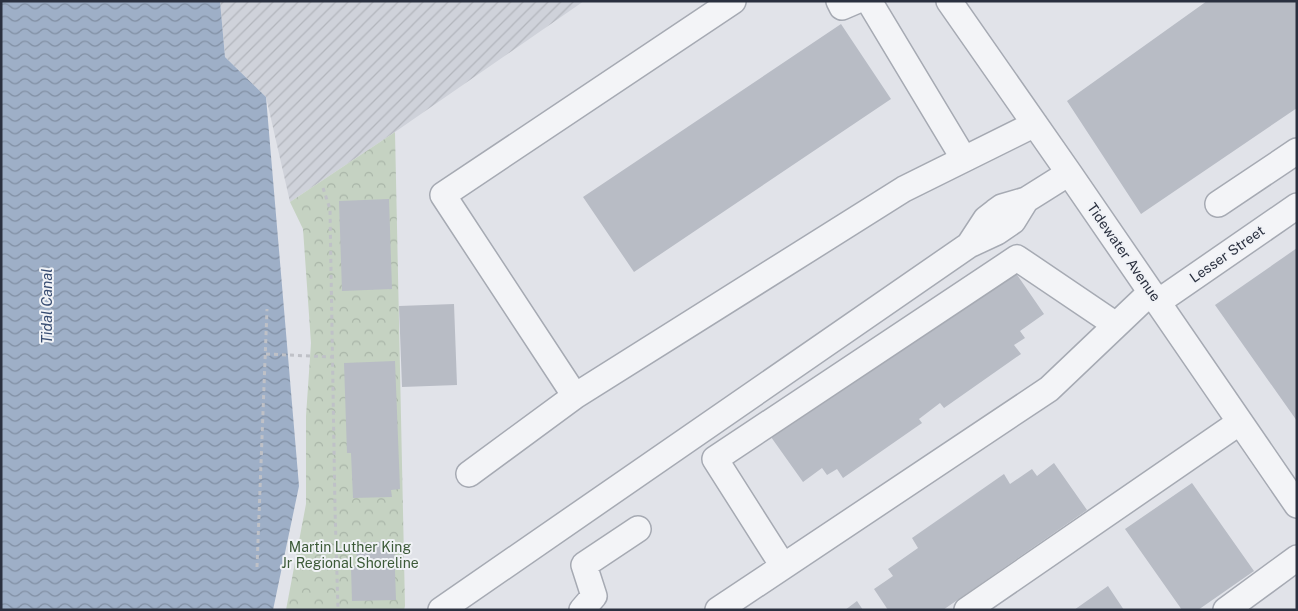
<svg xmlns="http://www.w3.org/2000/svg" width="1298" height="611" font-family="'Public Sans',sans-serif">
	<defs>
		<pattern id="industrial-furrows" width="10" height="10" patternUnits="userSpaceOnUse" patternTransform="scale(1.25)"><rect width="10" height="10" fill="#cfd2da"/><path d="M-1 1l2-2M0 10L10 0M9 11l2-2" fill="none" stroke="#b2b5bc"/></pattern>
		<pattern id="park-crowns" width="20" height="18" patternUnits="userSpaceOnUse" patternTransform="scale(1.25)"><rect width="20" height="18" fill="#c5d2c2"/><path d="M2 6a3 3 0 1 1 6 0M12 15a3 3 0 1 1 6 0" fill="none" stroke="#a9b5a8"/></pattern>
		<pattern id="water-waves" width="16" height="10" patternUnits="userSpaceOnUse" patternTransform="scale(1.25)"><rect width="16" height="10" fill="#9eafc7"/><path d="M0 5q4-4 8 0t8 0" fill="none" stroke="#818fa3"/></pattern>
	</defs>
	<rect width="100%" height="100%" fill="#e1e3e9"/>
	<path fill="url(#industrial-furrows)" d="M220,1H584L395,132L290,202L266,97L225,57Z"/>
	<path fill="url(#park-crowns)" d="M395,132L405,606L404,610H286L306,504V416L311,343L303,229L290,202Z"/>
	<path fill="url(#water-waves)" d="M1,1H220L225,57L266,97L299,486L273,610H1Z"/>
	<path fill="#b8bcc5" d="M1207,1H1297V108L1141,214L1067,101Z
		M841,24L891,99L634,272L583,197Z
		M389,199L392,289L342,291L339,201Z
		M1297,248V421L1215,305Z
		M1013,269L1044,314L1020,331L1025,338L1014,345L1021,354L944,408L940,403L919,419L922,423L843,478L837,469L827,475L822,468L803,482L771,437Z
		M454,304L457,385L402,387L399,306Z
		M395,361L400,489L391,490L392,497L353,498L351,453H347L344,363Z
		M1054,463L1087,510L943,610H888L874,589L893,576L888,569L918,548L912,538L1004,474L1010,484L1032,469L1037,476Z
		M1192,483L1254,571L1198,610H1182L1125,529Z
		M394,541L396,600L352,601L351,567H357L356,543Z
		M1108,586L1124,610H1074Z
		M857,601L863,610H845Z"/>
	<g fill="none" stroke-linecap="round" stroke-linejoin="round">
		<g stroke="#a6aab3" stroke-width="28">
			<path id="minor" d="M733,1L443,195L575,396L904,189L1035,124
				M839,1L842,7L856,1
				M869,1L964,159
				M949,1L1069,173L1297,505
				M1218,204L1297,151
				M969,245L986,219L995,212L1002,207L1026,200L1069,173
				M1158,302L1297,206
				M469,474L575,396
				M783,566L715,459L1017,258L1116,325
				M441,610L969,245L997,232L1013,221L1026,200
				M582,610L594,596L584,565L638,529
				M718,610L1049,389L1151,292
				M967,610L1240,422
				M1226,610L1297,558"/>
		</g>
		<path stroke="#bfc1c7" stroke-width="3" stroke-dasharray="4 4" stroke-linecap="butt" d="M323,188L330,209L335,509L338,610
			M266,354L332,357
			M257,567L267,309"/>
		<use href="#minor" stroke="#f3f4f7" stroke-width="25"/>
	</g>
	<g text-anchor="middle" stroke-width="4" stroke-linejoin="round" paint-order="stroke">
		<g font-size="14" fill="#2a303f" stroke="#f0f2f6">
			<text transform="translate(1124 252) rotate(55)" y="5">Tidewater Avenue</text>
			<text transform="translate(1227 254) rotate(-35)" y="5">Lesser Street</text>
		</g>
		<g font-size="14" fill="#3c5a38" stroke="#f0f2f6">
			<text x="350" y="552">Martin Luther King<tspan x="350" dy="16">Jr Regional Shoreline</tspan></text>
		</g>
		<g font-size="15" font-style="italic" fill="#374c71" stroke="#f0f2f6">
			<text transform="translate(47 306) rotate(-90)" y="5">Tidal Canal</text>
		</g>
	</g>
	<rect width="1298" height="611" fill="none" stroke="#2a303f" stroke-width="5"/>
</svg>
